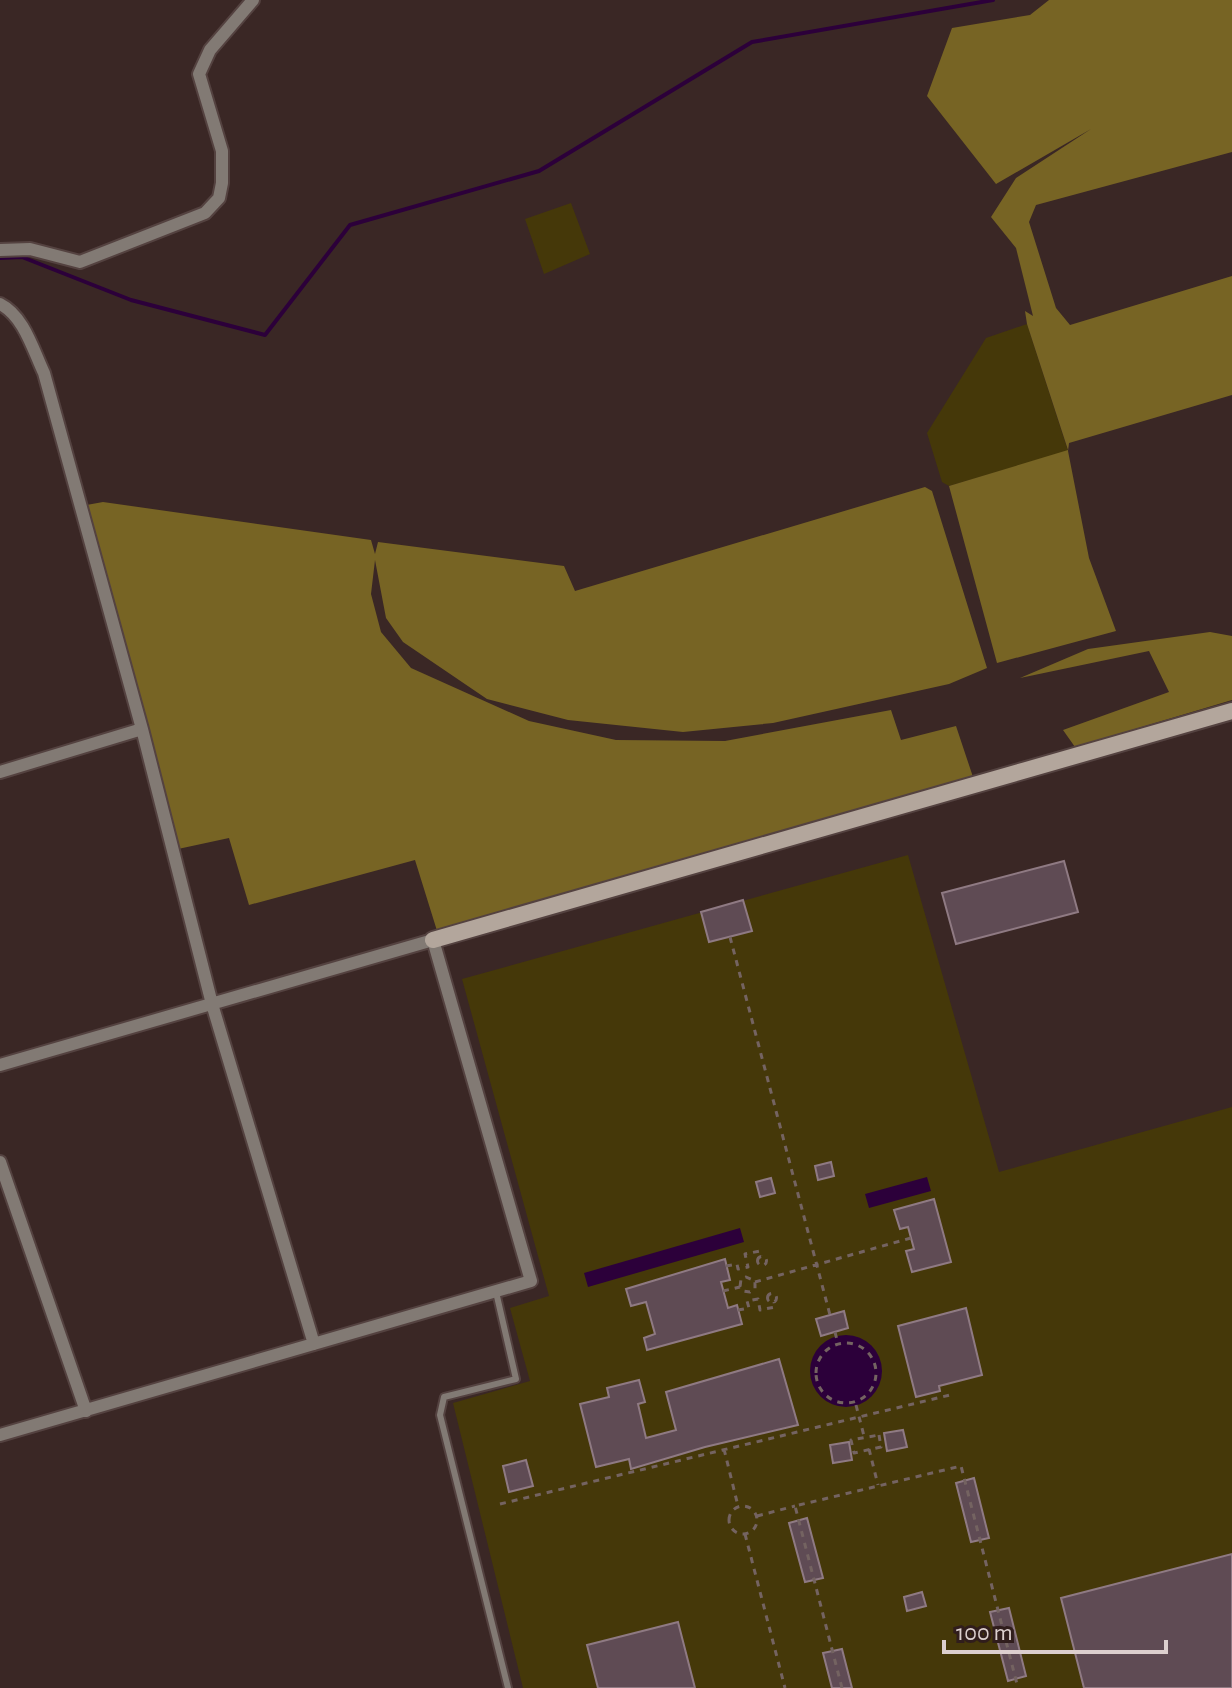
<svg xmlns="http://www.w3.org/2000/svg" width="1232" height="1688" font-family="'Alegreya Sans',sans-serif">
	<rect width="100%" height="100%" fill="#3a2725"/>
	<path fill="#453809" d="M571,203L590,254L544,274L525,219Z
		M1027,324L1068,451L949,486L942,482L927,433L986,338Z
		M908,855L999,1172L1232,1107V1688H523L453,1403L530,1381L510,1308L549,1296L462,979Z"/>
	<path fill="#776424" d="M1049,0H1232V152L1036,205L1029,222L1056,308L1070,325L1232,276V395L1069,443L1068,451L1089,558L1116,631L997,663L949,486L1068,450L1027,324L1025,311L1033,316L1016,248L991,217L1016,178L1091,129L996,184L927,96L952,28L1030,15Z
		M925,487L932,491L987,668L949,684L773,723L683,732L568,720L487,699L403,642L386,618L375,560L371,594L381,632L411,668L529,721L616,740L725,741L891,710L901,740L956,726L973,777L485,924L438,934L415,860L249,905L229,838L178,849L81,506L103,502L371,540L375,554L378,542L564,566L575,591Z
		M1210,632L1232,636V700L1075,747L1063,730L1169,692L1149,651L1020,678L1088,649Z"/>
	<path fill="#2c003a" d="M927,1177L931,1191L869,1208L865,1194Z
		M740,1228L744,1242L588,1287L584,1273Z
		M810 1371a36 36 0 1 1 72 0a36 36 0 1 1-72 0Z"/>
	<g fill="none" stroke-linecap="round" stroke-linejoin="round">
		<path stroke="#2c003a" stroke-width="4" d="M0,258L22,257L131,300L265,335L350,225L539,171L752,42L993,0"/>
	</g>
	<path fill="#5f4b54" stroke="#8f7a83" stroke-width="2" d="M1064,861L1078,912L956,944L942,893Z
		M743,900L752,931L709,942L701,912Z
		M831,1162L834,1176L818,1180L815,1166Z
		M771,1178L775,1193L760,1197L756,1182Z
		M934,1199L951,1262L912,1272L906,1251L914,1249L908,1227L900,1229L894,1210Z
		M725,1259L730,1280L721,1282L728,1308L737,1305L742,1324L647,1350L644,1338L655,1334L646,1302L631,1306L626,1289Z
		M966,1308L982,1375L939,1386L940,1391L916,1397L898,1326Z
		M844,1311L848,1328L821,1336L816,1319Z
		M779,1359L798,1425L705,1447L631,1469L629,1459L596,1467L580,1404L609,1397L607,1388L639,1380L645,1402L638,1404L646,1438L676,1430L666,1392Z
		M903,1430L907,1447L887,1451L884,1433Z
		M849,1442L852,1460L833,1463L830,1445Z
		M526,1460L533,1486L509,1492L503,1466Z
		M974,1478L989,1538L971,1542L956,1483Z
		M807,1518L823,1578L805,1582L789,1523Z
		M1232,1554V1688H1084L1061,1598Z
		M922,1592L926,1606L907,1611L904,1597Z
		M1009,1608L1026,1676L1008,1681L990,1612Z
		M678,1622L695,1688H598L587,1645Z
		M842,1649L852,1688H832L823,1653Z"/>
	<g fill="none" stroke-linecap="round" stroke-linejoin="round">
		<g stroke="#544240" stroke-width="10">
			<path id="lane" d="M496,1292L516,1379L444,1397L440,1415L508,1688"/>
		</g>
		<g stroke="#544240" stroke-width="16">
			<path id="street" d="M0,250L30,249L80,262L205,213L219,198L222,183V151L199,74L210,50L253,0
				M0,304C24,316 33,350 44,373L142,729L212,1004L314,1344
				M0,772L142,729
				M0,1065L433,940L531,1281L0,1435
				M0,1162L86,1411"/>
		</g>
		<g stroke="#544240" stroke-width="20">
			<path id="secondary" d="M433,940L1232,711"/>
		</g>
		<path stroke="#746361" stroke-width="3" stroke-dasharray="6 6" stroke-linecap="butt" d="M730,937L830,1315
			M757.5 1261a4.5 4.5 0 1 1 9 0a4.5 4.5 0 1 1-9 0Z
			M726,1266L737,1264L738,1269L748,1267L745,1254L760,1251L761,1256
			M755,1282L911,1238
			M723,1291L740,1287L743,1291L750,1292L755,1289V1281L746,1277L741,1279L740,1287
			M767.5 1298a4.5 4.5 0 1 1 9 0a4.5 4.5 0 1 1-9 0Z
			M738,1310L749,1308L747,1301L758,1299L760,1310L775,1307L774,1302
			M835,1332L838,1344
			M816 1373a30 30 0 1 1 60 0a30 30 0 1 1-60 0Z
			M856,1405L864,1436
			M879,1435L881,1447L854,1453L851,1440Z
			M724,1449L738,1506
			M869,1449L878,1485
			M500,1504L954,1394
			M729 1520a14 14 0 1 1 28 0a14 14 0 1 1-28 0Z
			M757,1516L795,1506
			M745,1534L785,1688
			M842,1688L795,1506L961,1466L1018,1688"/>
		<use href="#lane" stroke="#827a74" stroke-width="6"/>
		<use href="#street" stroke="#827a74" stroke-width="12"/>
		<use href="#secondary" stroke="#b3a69c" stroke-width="16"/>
	</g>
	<path d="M944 1640v12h222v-12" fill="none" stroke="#dccfce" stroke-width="4"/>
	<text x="956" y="1640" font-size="24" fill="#dccfce" stroke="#301d1c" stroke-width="6" paint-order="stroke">100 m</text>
</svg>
